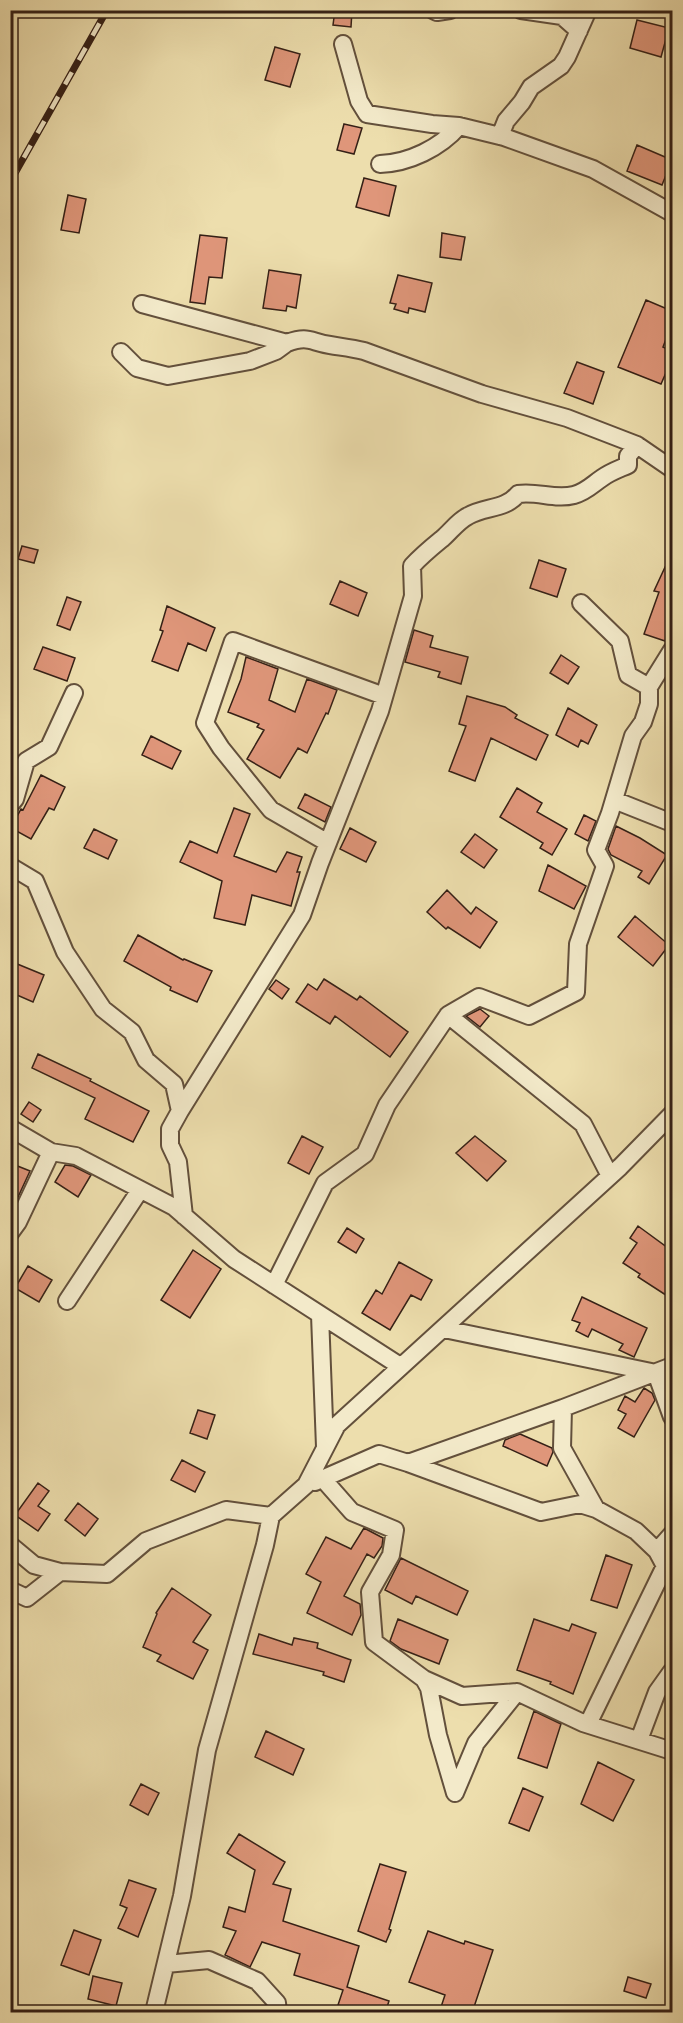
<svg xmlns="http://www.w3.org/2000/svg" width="683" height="2023" font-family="'IM FELL English',serif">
	<rect width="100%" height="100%" fill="#eddead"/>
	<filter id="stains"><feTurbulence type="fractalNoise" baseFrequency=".00333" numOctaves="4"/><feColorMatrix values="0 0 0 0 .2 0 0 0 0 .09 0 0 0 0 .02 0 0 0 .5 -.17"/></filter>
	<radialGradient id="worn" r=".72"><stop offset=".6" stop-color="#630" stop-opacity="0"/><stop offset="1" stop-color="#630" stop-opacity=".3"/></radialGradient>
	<path fill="#df967a" stroke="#352016" stroke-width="1.5" d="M335,10H352L351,27L333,25Z
		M637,20L669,28L661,57L630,48Z
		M275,47L300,54L290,87L265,80Z
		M344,124L362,128L354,154L337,150Z
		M637,145L672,160L662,185L627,171Z
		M364,178L396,186L389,216L356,207Z
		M68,195L86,199L79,233L61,230Z
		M442,233L465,237L461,260L440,257Z
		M200,235L227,238L222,278L209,277L205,304L190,302Z
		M269,270L301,275L296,308L287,306L286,311L263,308Z
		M398,275L432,283L425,312L409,308L408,313L394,309L396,304L390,303Z
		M646,300L672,311V323L663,347L672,351V359L661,384L618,367Z
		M577,362L604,372L593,404L564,393Z
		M22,546L38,550L34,563L18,559Z
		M672,552V630L669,629L665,641L644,634L659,592L654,591Z
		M539,560L566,569L557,597L530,588Z
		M340,581L367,593L358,616L330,604Z
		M67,597L81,602L70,630L57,625Z
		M167,606L215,628L206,651L188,643L178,671L152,661L163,631L160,630Z
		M414,630L433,636L430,647L468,657L461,684L438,677L440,672L405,662Z
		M43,647L75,658L67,681L34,669Z
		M561,655L579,667L568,684L550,673Z
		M246,657L278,669L269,700L295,712L307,679L337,690L328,714L326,713L307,753L298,748L280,778L247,759L264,730L257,727L259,724L228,712L241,679Z
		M467,696L505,707L517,715L515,718L548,735L536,760L491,738L475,781L449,771L466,726L459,724Z
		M568,708L597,725L588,744L581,740L578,747L556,735Z
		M151,736L181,751L172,769L142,755Z
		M41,775L65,787L54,810L49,808L31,839L11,828L21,809L23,810Z
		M517,788L542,803L537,812L567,829L552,855L540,848L543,843L500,817Z
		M305,794L331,807L325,822L298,808Z
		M234,808L250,814L234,856L276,872L287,852L302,857L297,872H300L291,906L252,895L245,925L214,918L222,881L180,862L190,841L217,853Z
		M584,815L596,821L588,841L575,834Z
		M616,826L640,838L667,855L649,884L638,877L642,871L611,855L608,849Z
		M350,828L376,842L366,862L340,849Z
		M94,829L117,840L108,859L84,848Z
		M475,834L497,850L484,868L461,852Z
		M548,865L586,886L574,909L539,891Z
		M447,890L471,914L476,907L497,922L480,948L448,927L446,929L427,912Z
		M635,916L669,945L653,966L618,937Z
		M138,935L183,960L184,959L212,971L197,1002L170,990L171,987L124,961Z
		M10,961L44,975L33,1002L10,992Z
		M324,979L357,1000L360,996L408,1032L390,1057L335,1016L330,1024L296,1002L308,984L317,990Z
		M276,980L289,989L282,999L269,989Z
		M480,1009L489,1016L480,1027L466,1016Z
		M38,1054L91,1079L90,1081L149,1111L133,1142L85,1119L95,1098L32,1068Z
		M29,1102L41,1110L33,1122L21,1114Z
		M302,1136L323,1147L309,1174L288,1163Z
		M475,1136L506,1161L487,1181L456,1153Z
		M10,1163L30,1171L18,1197L10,1194Z
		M65,1165L73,1166L91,1175L78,1197L55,1182Z
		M638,1226L672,1251V1299L638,1277L640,1274L623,1263L637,1243L630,1238Z
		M347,1228L364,1239L356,1253L338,1242Z
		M193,1250L221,1269L190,1318L161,1300Z
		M399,1262L432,1280L421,1300L411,1295L390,1330L362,1313L376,1290L382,1294Z
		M28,1266L52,1280L39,1302L15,1288Z
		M582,1297L647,1328L634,1357L619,1350L623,1344L592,1329L588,1337L576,1331L580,1323L572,1320Z
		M644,1388L652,1393L655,1400L634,1437L618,1428L626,1414L618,1410L625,1396L635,1402Z
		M198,1410L215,1415L207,1439L190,1433Z
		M520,1434L552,1448L553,1452L547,1466L503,1446L505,1440Z
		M182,1460L205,1472L195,1492L171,1480Z
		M38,1483L49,1491L38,1506L50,1514L38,1531L15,1515Z
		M78,1503L98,1519L85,1536L65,1520Z
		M364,1528L383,1538L382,1546L374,1558L367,1554L344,1596L360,1604L361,1615L352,1635L307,1613L321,1582L306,1574L326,1537L351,1549Z
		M606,1555L632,1565L617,1608L591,1600Z
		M401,1558L468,1591L457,1615L416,1596L412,1604L385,1590Z
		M172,1588L211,1615L193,1642L208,1650L193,1679L157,1661L161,1655L143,1647L157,1614L156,1613Z
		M398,1619L448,1640L439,1664L401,1649L390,1641Z
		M534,1619L569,1631L572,1624L596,1633L573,1694L550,1684L551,1682L517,1670Z
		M259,1634L292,1645L294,1638L318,1643L317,1648L351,1660L344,1682L323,1675L324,1672L253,1654Z
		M534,1711L561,1724L547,1768L518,1758Z
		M266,1731L304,1749L293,1775L255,1757Z
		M598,1762L634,1780L613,1821L581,1804Z
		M141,1784L159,1793L148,1815L130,1805Z
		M523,1788L543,1797L529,1831L509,1823Z
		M239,1834L285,1862L273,1884L291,1889L283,1921L359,1946L347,1987L389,2001L385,2013H363L338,2005L343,1990L294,1975L300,1954L262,1942L250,1967L225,1955L236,1931L223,1927L229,1907L245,1912L255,1870L227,1853Z
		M380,1864L406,1872L389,1929L391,1930L386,1942L358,1931Z
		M129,1880L156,1889L138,1937L118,1928L127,1908L120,1905Z
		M74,1930L101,1940L89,1975L61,1965Z
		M428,1931L464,1944L465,1941L493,1950L472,2013H439L445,1995L409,1982Z
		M93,1976L122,1983L116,2006L88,1999Z
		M628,1977L651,1984L646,1998L624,1991Z"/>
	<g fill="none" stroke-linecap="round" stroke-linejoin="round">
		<g stroke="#63503c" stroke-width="20">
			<path id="minor" d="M433,10L437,12L450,10
				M521,10L562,16L579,31
				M343,44L359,101L367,114L432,124L459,126L504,137L593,169L672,213
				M500,136L506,121L522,102L531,87L561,66L567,57L588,10
				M380,164C409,163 440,148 459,126
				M142,304L287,343C309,335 310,342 330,345C342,347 352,348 364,351L482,394L567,418L637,445L672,469
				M121,352L137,368L168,376L250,361L276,351L287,343
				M581,603L620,641L628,675L649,687
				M614,800L672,823
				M10,805L15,799L26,761L49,747L74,693
				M328,843L271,810L221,748L205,723L233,641L384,696
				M10,866L35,881L65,952L103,1009L132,1032L146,1060L174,1084L180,1111L302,915L320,863L380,711L413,596L412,566C422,555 432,547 443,538C451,531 458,521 468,516C485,506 505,510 518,494C538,491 555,500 574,495C586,492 593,484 602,478C610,472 619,469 628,465V456L637,445
				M448,1015L479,997L529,1016L576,992L578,944L605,866L596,850L610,813L633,736L643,722L649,704V687L672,650
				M180,1111L170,1129V1145L178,1162L184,1216
				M10,1128L51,1152L76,1156L174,1207L234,1259L400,1366
				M10,1233L18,1222L51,1152
				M274,1285L325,1183L365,1154L387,1105L448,1015L583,1124L610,1176
				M67,1301L140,1190
				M320,1315L325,1447
				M444,1329L656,1373L672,1417
				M563,1408L562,1448L596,1509
				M408,1463L563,1408L672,1366
				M323,1479L352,1512L395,1530L391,1555L370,1592L374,1642L424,1679L462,1696L517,1692L583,1723L672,1751
				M315,1482L379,1454L408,1463L541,1512L580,1504L596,1509L636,1531L657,1551
				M10,1545L34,1565L60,1572
				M10,1590L27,1598L60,1572L107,1574L146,1541L226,1510L271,1516
				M424,1679L429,1688L438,1735L455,1793
				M588,1724L665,1566L657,1551L672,1534
				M639,1740L657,1692L672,1671
				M455,1793L476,1743L517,1692
				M166,1964L209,1960L257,1981L277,2003L278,2012
				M154,2012L182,1896L207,1750L265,1545L271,1516L306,1485L337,1425L620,1167L672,1114"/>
		</g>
		<use href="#minor" stroke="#f3eaca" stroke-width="16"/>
		<g stroke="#352016" stroke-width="7">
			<path id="rail" d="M10,182L107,10"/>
		</g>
		<use href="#rail" stroke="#f3eaca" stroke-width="4.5" stroke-dasharray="14" stroke-linecap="butt"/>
	</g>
	<rect width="683" height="2023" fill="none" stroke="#eddead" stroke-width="36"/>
	<rect x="12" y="12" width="659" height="1999" fill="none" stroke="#352016" stroke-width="3"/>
	<rect x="18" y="18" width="647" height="1987" fill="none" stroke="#352016" stroke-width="1.5"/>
	<rect width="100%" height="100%" filter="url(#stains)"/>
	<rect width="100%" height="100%" fill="url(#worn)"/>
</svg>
